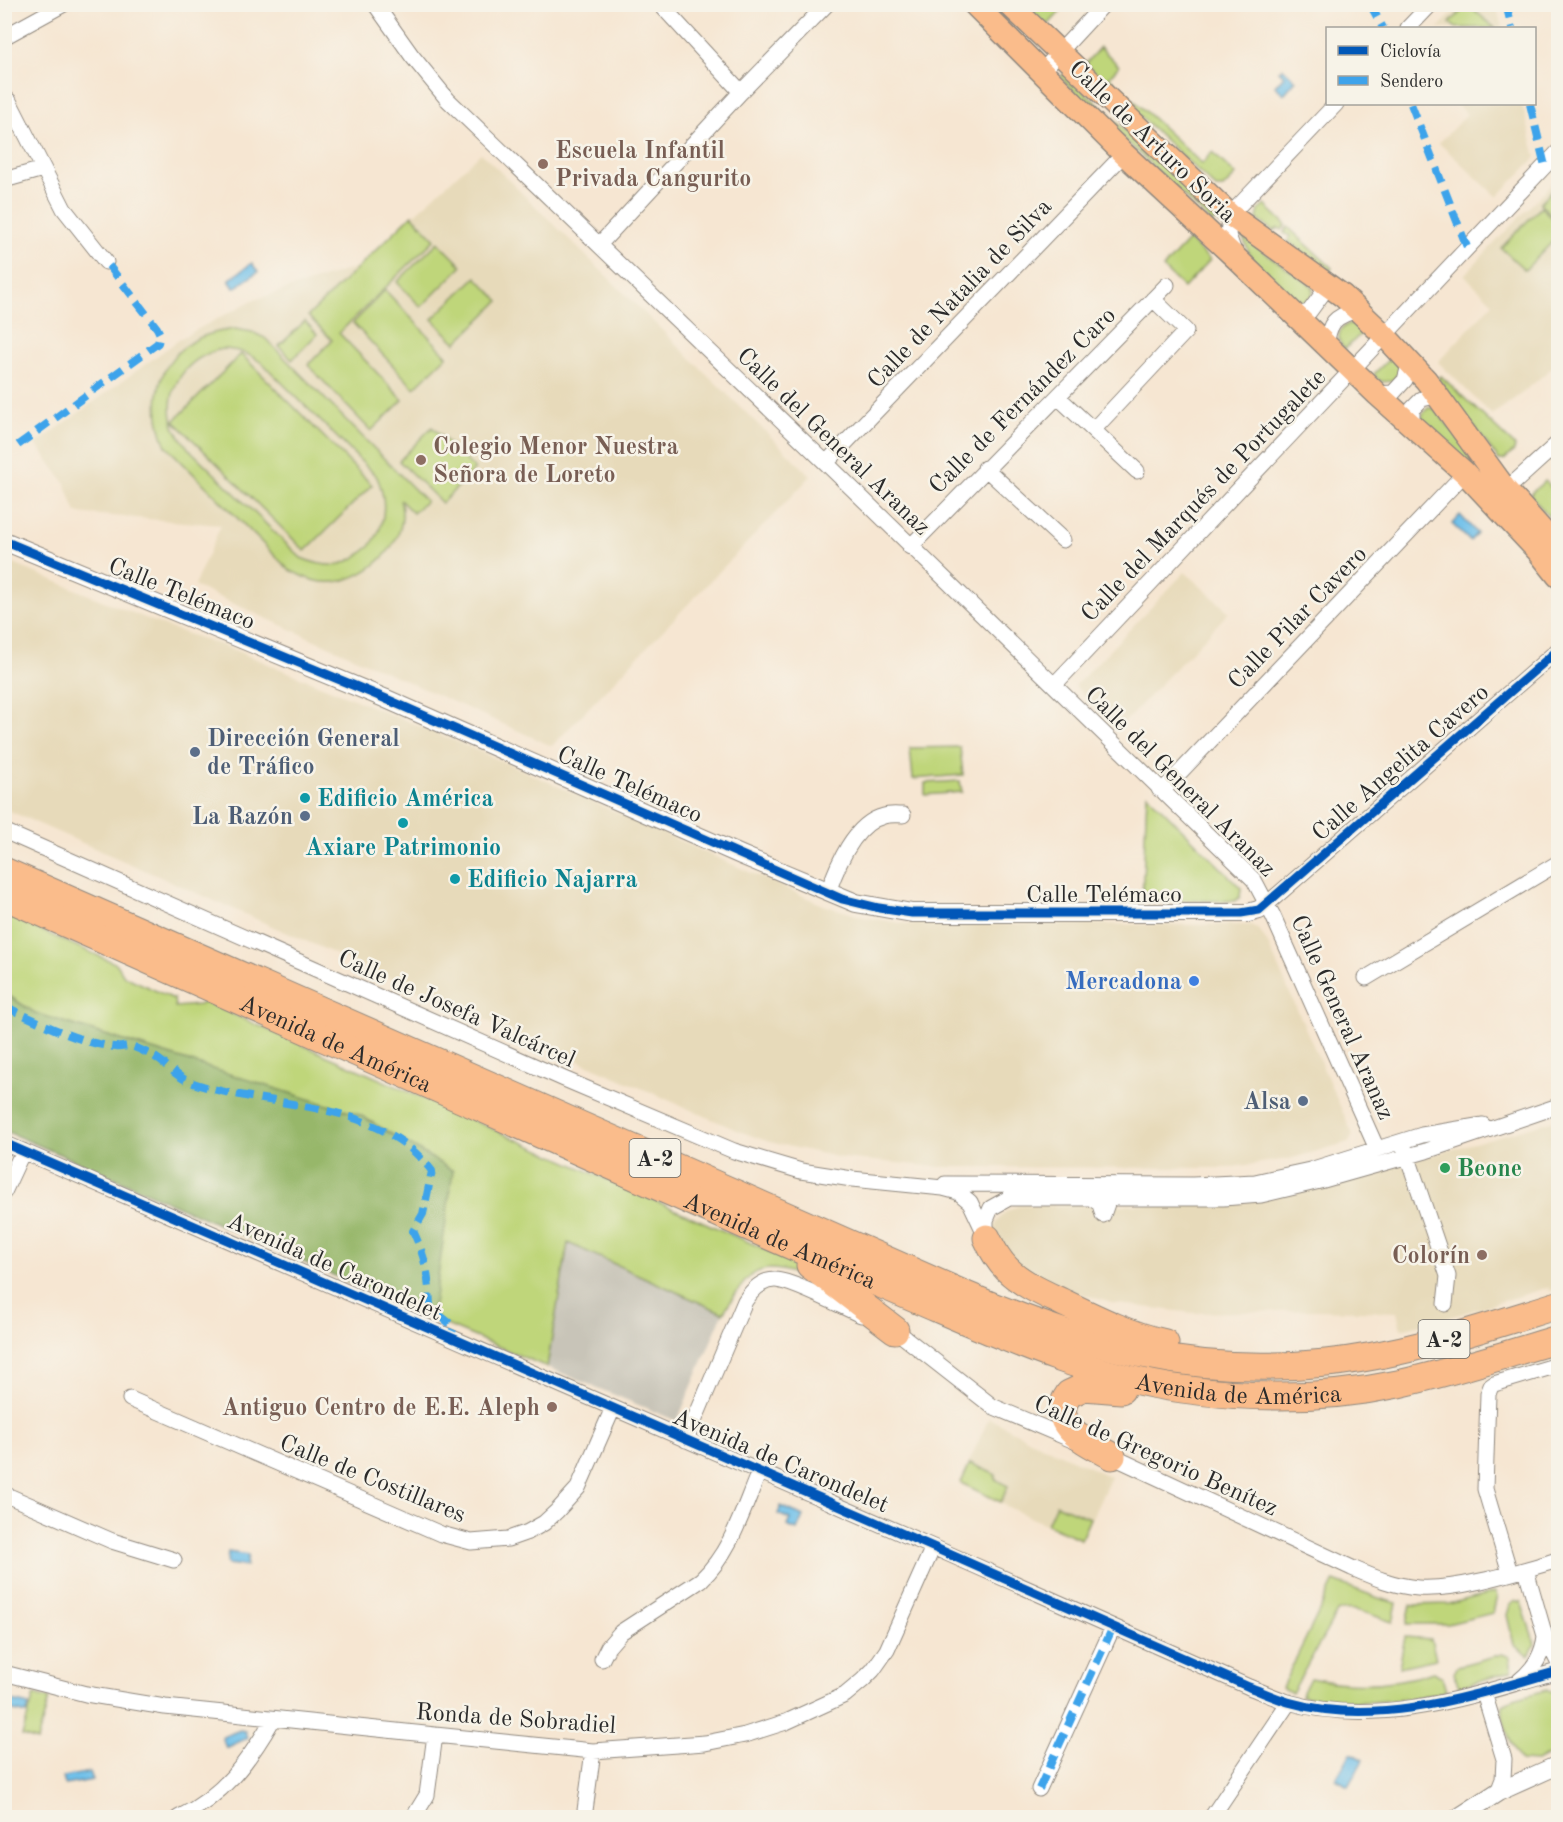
<svg xmlns="http://www.w3.org/2000/svg" width="1563" height="1822" font-family="'Old Standard TT',serif">
	<rect width="100%" height="100%" fill="#f7f3e8"/>
	<filter id="ink" filterUnits="userSpaceOnUse"><feTurbulence type="fractalNoise" baseFrequency=".0167" numOctaves="2"/><feDisplacementMap in="SourceGraphic" scale="12" xChannelSelector="R" yChannelSelector="G"/><feConvolveMatrix kernelMatrix="1 2 1 2 8 2 1 2 1" color-interpolation-filters="sRGB"/></filter>
	<filter id="wash" filterUnits="userSpaceOnUse"><feTurbulence type="fractalNoise" baseFrequency=".008" numOctaves="4" result="noise"/><feDisplacementMap in="SourceGraphic" scale="24" xChannelSelector="R" yChannelSelector="G"/><feGaussianBlur stdDeviation="1.35" result="paint"/><feColorMatrix in="noise" values="0 0 0 0 0 0 0 0 0 0 0 0 0 0 0 0 0 1.4 0 .05"/><feComposite in="paint" operator="in"/></filter>
	<g filter="url(#wash)">
		<rect width="100%" height="100%" fill="#f6e6d2"/>
		<path fill="#e7daba" d="M1461,4L1496,5L1502,28H1438Z
			M1456,104H1522L1536,157L1497,197L1439,143L1467,114Z
			M481,153L811,476L552,746L194,586L221,525L76,513L65,483L36,444L183,337L251,301L357,267Z
			M1558,177V368L1555,365L1525,391L1492,415L1438,362L1493,303L1464,275Z
			M4,560L167,627L227,647L477,750L823,905L863,917L907,924L1251,925L1260,931L1267,942L1353,1135L1349,1142L1289,1159L1226,1168L940,1167L842,1158L769,1142L739,1131L5,809Z
			M1185,572L1229,612L1118,729L1075,686Z
			M1558,1119V1288L1550,1291L1549,1287L1457,1315L1401,1329L1397,1312L1317,1310L1193,1313L1112,1303L1075,1292L1029,1272L1008,1258L994,1232L996,1222L1007,1211L1018,1206L1234,1204L1318,1188Z
			M989,1418L1034,1442L1111,1477L1081,1541L959,1484Z"/>
		<path fill="#c8c4b8" d="M567,1243L723,1313L677,1421L547,1367Z"/>
		<path fill="#bfd67a" stroke="#758052" stroke-width="1.5" fill-rule="evenodd" d="M1468,4V5L1495,28H1456L1450,23Z
			M1030,5H1053L1060,12L1047,26L1033,12L1035,9Z
			M1100,47L1119,66L1109,77L1202,164L1212,152L1236,175L1223,188H1216L1085,64Z
			M1065,73L1164,168L1219,217L1212,223L1071,88L1060,77Z
			M1555,187L1558,191V221L1540,204Z
			M1265,205L1286,225L1282,230L1279,228L1273,231L1257,219L1259,210Z
			M1541,207L1558,224V236L1525,270L1501,248Z
			M412,215L435,239L339,333L403,400L371,431L308,365L332,340L308,316Z
			M1288,227L1332,268L1330,271L1288,241L1290,236L1284,233Z
			M1243,237L1313,287C1314,299 1305,305 1294,300L1251,258Z
			M1189,240L1210,260L1184,288L1163,268Z
			M438,242L462,266L421,307L397,282Z
			M476,277L499,301L456,343L432,319Z
			M385,290L447,356L414,388L353,323Z
			M305,321L317,334L292,360L279,346Z
			M1348,324H1357L1364,331L1345,349C1336,341 1337,330 1348,324Z
			M235,329L252,332L265,338L426,501L413,513L400,500C412,540 371,578 334,582C317,584 304,577 289,570L166,446C151,412 154,367 187,345C200,335 219,331 235,329ZM222,349C238,349 249,354 262,363L377,477C391,509 383,545 350,560C346,562 342,564 337,565C325,566 313,563 301,558L188,448C183,440 175,432 173,423C164,386 188,357 222,349Z
			M241,354L372,485L305,551L174,421Z
			M1391,357L1399,365V373L1393,380C1385,383 1378,383 1374,374Z
			M1441,376L1515,446L1514,451L1504,460H1499L1438,379Z
			M1428,408H1434L1533,529L1422,420L1423,413Z
			M432,427L475,469L442,503L399,461Z
			M1545,481L1558,495V527L1531,496L1532,492Z
			M960,747L963,775L913,779L910,748Z
			M960,781L962,792L925,795V783Z
			M1147,794L1241,888L1240,897L1235,901L1142,900Z
			M4,914L117,964L124,976L174,999L175,1007L199,1005L205,1002L760,1247L793,1263L834,1291C812,1282 775,1258 752,1275C740,1284 732,1300 723,1313L568,1243L547,1367L432,1319L452,1170L194,1063L35,1013L5,993Z
			M970,1463L996,1475L995,1479L1008,1486L1001,1502L961,1483Z
			M1056,1504L1090,1518L1081,1539L1047,1524Z
			M1334,1581L1381,1599L1397,1603L1393,1622C1378,1618 1351,1604 1337,1612L1292,1693L1282,1687Z
			M1495,1592L1497,1596L1493,1613L1448,1624H1407L1411,1605L1449,1604Z
			M1516,1601L1521,1602L1535,1644L1529,1656L1514,1645L1507,1615L1510,1605Z
			M1405,1637L1431,1639L1436,1659L1399,1667Z
			M1502,1654L1510,1657L1512,1671L1459,1687L1454,1673L1458,1666Z
			M1434,1672L1442,1677L1446,1691C1394,1704 1353,1705 1301,1696L1310,1678C1352,1687 1393,1685 1434,1672Z
			M1546,1690L1552,1691L1558,1696V1750L1537,1762L1521,1761C1513,1752 1500,1718 1503,1705L1514,1699Z
			M34,1695L49,1699L37,1741L22,1736Z"/>
		<path fill="#97b76a" stroke="#61714a" stroke-width="1.5" d="M4,993L35,1013L360,1115L453,1171L432,1319L92,1168L5,1131Z"/>
		<path fill="#6ec0ea" stroke="#4c768a" stroke-width="1.5" d="M1283,68L1296,80L1284,94L1275,86L1284,76L1279,71Z
			M252,263L258,272L234,288L229,280Z
			M1460,515L1477,533L1470,541L1452,524Z
			M781,1506L803,1516L797,1530L787,1526L790,1519L778,1514Z
			M228,1552L248,1555L246,1566L227,1564Z
			M4,1699L29,1705L27,1714L5,1709Z
			M240,1730L245,1731L247,1738L226,1748L222,1737Z
			M1351,1753L1363,1760L1348,1786L1336,1779Z
			M90,1772L93,1780L65,1785L63,1777Z"/>
	</g>
	<g filter="url(#ink)">
		<g fill="none" stroke-linecap="round" stroke-linejoin="round">
			<g stroke="#90887e" stroke-width="17">
				<path id="minor" d="M375,4L412,56L448,100L826,463L1254,880L1273,916L1377,1149
					M660,4L741,92
					M1408,28L1431,4
					M4,37L64,4
					M1042,71L1104,4
					M4,97L9,101L64,209L106,262
					M4,180L43,169
					M599,245L741,92L827,4
					M1235,255L1228,235L1230,215L1336,104
					M1295,315L1309,312L1323,293L1320,279
					M1326,346C1329,323 1334,316 1358,310
					M1377,394L1393,393L1405,380L1410,362
					M1058,397L1137,471
					M1412,424V409L1422,399L1439,395
					M1094,429L1186,331L1153,299
					M826,463L1124,154
					M985,468L1063,540
					M1506,490L1558,443
					M910,547L1167,285
					M1054,685L1558,152
					M1159,789L1166,787L1465,473
					M4,831L564,1079L734,1151L801,1171L852,1179L943,1188L958,1192L970,1202L987,1238
					M828,892C837,866 854,823 884,816C890,814 897,815 903,815
					M1267,904L1558,650
					M1366,978L1558,863
					M4,1143L933,1547L1249,1687C1262,1692 1275,1698 1288,1702C1379,1728 1471,1696 1558,1671
					M1405,1149L1448,1276L1445,1304
					M945,1184L1193,1185L1255,1182L1310,1170L1422,1135L1483,1125
					M4,1192L23,1151
					M1091,1198L1100,1204L1103,1215L1109,1198
					M986,1231V1220L991,1208L1009,1198H1223L1261,1195L1320,1181L1426,1151L1558,1106
					M889,1327L895,1330L992,1406L1077,1442
					M130,1399L441,1534L471,1542L508,1539L528,1532L544,1523L557,1511L578,1488L613,1408
					M686,1440L745,1301C752,1290 761,1280 775,1280C791,1280 843,1307 861,1315
					M1107,1454L1352,1568C1373,1577 1394,1586 1418,1588C1457,1591 1520,1571 1558,1560
					M4,1494L112,1541L174,1560
					M1526,1570L1545,1636
					M1510,1573L1485,1489L1488,1394L1491,1386L1494,1384L1558,1365
					M602,1659L608,1647L621,1632L701,1580C732,1551 743,1509 759,1472
					M4,1673L86,1694L165,1707L435,1735L593,1751L705,1743L745,1735L786,1722L845,1695L863,1680L873,1670L887,1650L933,1547
					M1519,1681C1534,1669 1543,1655 1545,1636L1558,1662
					M1484,1693L1504,1759L1503,1779L1498,1792
					M1039,1789L1113,1627
					M178,1818C223,1796 249,1761 273,1719
					M413,1818L427,1795L435,1735
					M584,1818L593,1751
					M1211,1818L1289,1702"/>
			</g>
			<g stroke="#90887e" stroke-width="20">
				<path id="tertiary" d="M4,541L384,698L741,855L856,903L912,913H1248L1259,910L1267,904
					M1458,1818L1498,1792L1558,1765"/>
			</g>
			<g stroke="#90887e" stroke-width="25">
				<path id="primary" d="M974,4L1124,154L1235,257L1377,394L1465,473L1539,552L1558,576
					M1009,4L1230,215L1343,296L1384,335L1426,380L1506,490L1558,548"/>
			</g>
			<g stroke="#90887e" stroke-width="29">
				<g id="motorway">
					<path d="M4,871L966,1295C1087,1347 1192,1377 1326,1363C1405,1355 1483,1328 1558,1305"/>
					<path id="s1" d="M4,896C244,1002 483,1109 722,1215C790,1246 860,1275 929,1305C1010,1340 1093,1377 1182,1389C1252,1399 1327,1399 1398,1384C1452,1372 1505,1355 1558,1339"/>
					<path d="M987,1238C992,1249 998,1260 1007,1269C1022,1284 1043,1293 1062,1302C1095,1318 1129,1335 1165,1343"/>
					<path d="M810,1265L895,1330"/>
					<path d="M1112,1456C1090,1443 1046,1426 1069,1394L1084,1387L1121,1390"/>
				</g>
			</g>
			<use href="#minor" stroke="#fff" stroke-width="15"/>
			<use href="#tertiary" stroke="#fff" stroke-width="18"/>
			<use href="#primary" stroke="#fabc8b" stroke-width="22"/>
			<use href="#motorway" stroke="#fabc8b" stroke-width="27"/>
			<path stroke="#3ea3eb" stroke-width="8" stroke-dasharray="15 8" stroke-linecap="butt" d="M1370,4L1383,28
				M1506,4L1512,28
				M1411,104L1467,247
				M1530,104L1545,166
				M18,445L158,343L160,334L157,328L106,262
				M4,1006C35,1020 65,1036 98,1044C104,1045 110,1047 116,1047C120,1048 125,1046 130,1046C136,1047 145,1052 151,1055C164,1061 175,1076 188,1081C270,1112 372,1094 432,1171L423,1214L413,1231C426,1258 429,1277 430,1307L454,1327L450,1337
				M1039,1789L1113,1627"/>
			<g stroke="#f7f3e8" stroke-width="13">
				<path id="cycleway" d="M4,541L384,698L842,899L879,908L912,913H1241L1259,910L1558,650
					M4,1143L933,1547L1249,1687C1262,1692 1275,1698 1288,1702C1379,1728 1471,1696 1558,1671"/>
			</g>
			<use href="#cycleway" stroke="#0057b8" stroke-width="9"/>
		</g>
	</g>
	<g fill="#8d6e63" stroke="#f7f3e8" stroke-width="2">
		<circle cx="543" cy="164" r="6"/>
		<circle cx="421" cy="460" r="6"/>
		<circle cx="1482" cy="1255" r="6"/>
		<circle cx="552" cy="1407" r="6"/>
	</g>
	<g fill="#5c6f8a" stroke="#f7f3e8" stroke-width="2">
		<circle cx="195" cy="752" r="6"/>
		<circle cx="305" cy="816" r="6"/>
		<circle cx="1303" cy="1101" r="6"/>
	</g>
	<g fill="#0f9aa8" stroke="#f7f3e8" stroke-width="2">
		<circle cx="305" cy="798" r="6"/>
		<circle cx="403" cy="823" r="6"/>
		<circle cx="455" cy="879" r="6"/>
	</g>
	<circle fill="#3f7fe0" stroke="#f7f3e8" stroke-width="2" cx="1194" cy="981" r="6"/>
	<circle fill="#2e9e5b" stroke="#f7f3e8" stroke-width="2" cx="1445" cy="1168" r="6"/>
	<g text-anchor="middle" stroke-width="5" stroke-linejoin="round" paint-order="stroke">
		<g fill="#f7f3e8" stroke="#686764" stroke-width="1.5">
			<rect x="629.5" y="1139" width="51" height="38" rx="4.5"/>
			<rect x="1418.5" y="1320" width="51" height="38" rx="4.5"/>
		</g>
		<g font-size="22" font-weight="bold" fill="#2b2b2b">
			<text x="655" y="1166">A-2</text>
			<text x="1444" y="1347">A-2</text>
		</g>
		<g font-size="24" fill="#2b2b2b" stroke="#f7f3e8">
			<text transform="translate(1153 141) rotate(44)" y="8">Calle de Arturo Soria</text>
			<text transform="translate(959 293) rotate(-46)" y="8">Calle de Natalia de Silva</text>
			<text transform="translate(1022 400) rotate(-45)" y="8">Calle de Fernández Caro</text>
			<text transform="translate(834 441) rotate(44)" y="8">Calle del General Aranaz</text>
			<text transform="translate(1203 495) rotate(-46)" y="8">Calle del Marqués de Portugalete</text>
			<text transform="translate(182 593) rotate(22)" y="8">Calle Telémaco</text>
			<text transform="translate(1297 617) rotate(-46)" y="8">Calle Pilar Cavero</text>
			<text transform="translate(1400 762) rotate(-41)" y="8">Calle Angelita Cavero</text>
			<text transform="translate(1181 781) rotate(45)" y="8">Calle del General Aranaz</text>
			<text transform="translate(630 784) rotate(24)" y="8">Calle Telémaco</text>
			<text x="1104" y="902">Calle Telémaco</text>
			<text transform="translate(457 1008) rotate(24)" y="8">Calle de Josefa Valcárcel</text>
			<text transform="translate(1343 1017) rotate(66)" y="8">Calle General Aranaz</text>
			<text dy="8" stroke="none"><textPath href="#s1" startOffset="363">Avenida de América</textPath></text>
			<text dy="8" stroke="none"><textPath href="#s1" startOffset="849">Avenida de América</textPath></text>
			<text transform="translate(335 1266) rotate(24)" y="8">Avenida de Carondelet</text>
			<text dy="8" stroke="none"><textPath href="#s1" startOffset="1335">Avenida de América</textPath></text>
			<text transform="translate(1156 1455) rotate(24)" y="8">Calle de Gregorio Benítez</text>
			<text transform="translate(781 1460) rotate(23)" y="8">Avenida de Carondelet</text>
			<text transform="translate(373 1478) rotate(22)" y="8">Calle de Costillares</text>
			<text transform="translate(516 1718) rotate(4)" y="8">Ronda de Sobradiel</text>
		</g>
		<g font-size="24" font-weight="bold" fill="#785e54" stroke="#f7f3e8" text-anchor="start">
			<text x="555" y="158">Escuela Infantil<tspan x="555" dy="28">Privada Cangurito</tspan></text>
			<text x="433" y="454">Colegio Menor Nuestra<tspan x="433" dy="28">Señora de Loreto</tspan></text>
			<text x="1470" y="1263" text-anchor="end">Colorín</text>
			<text x="540" y="1415" text-anchor="end">Antiguo Centro de E.E. Aleph</text>
		</g>
		<g font-size="24" font-weight="bold" fill="#4e5e75" stroke="#f7f3e8" text-anchor="end">
			<text x="207" y="746" text-anchor="start">Dirección General<tspan x="207" dy="28">de Tráfico</tspan></text>
			<text x="293" y="824">La Razón</text>
			<text x="1291" y="1109">Alsa</text>
		</g>
		<g font-size="24" font-weight="bold" fill="#0d838f" stroke="#f7f3e8" text-anchor="start">
			<text x="317" y="806">Edificio América</text>
			<text x="403" y="855" text-anchor="middle">Axiare Patrimonio</text>
			<text x="467" y="887">Edificio Najarra</text>
		</g>
		<g font-size="24" font-weight="bold" fill="#366cbe" stroke="#f7f3e8" text-anchor="end">
			<text x="1182" y="989">Mercadona</text>
		</g>
		<g font-size="24" font-weight="bold" fill="#27864d" stroke="#f7f3e8" text-anchor="start">
			<text x="1457" y="1176">Beone</text>
		</g>
	</g>
	<rect width="1563" height="1822" fill="none" stroke="#f7f3e8" stroke-width="24"/>
	<rect x="1326" y="27" width="210" height="78" fill="#f7f3e8" stroke="#a5a39c" stroke-width="1.5"/>
	<rect x="1338" y="46" width="30" height="9" fill="#0057b8" stroke="#a5a39c" stroke-width="1.5"/>
	<text x="1380" y="57" font-size="18" fill="#2b2b2b">Ciclovía</text>
	<rect x="1338" y="76" width="30" height="9" fill="#3ea3eb" stroke="#a5a39c" stroke-width="1.5"/>
	<text x="1380" y="87" font-size="18" fill="#2b2b2b">Sendero</text>
</svg>
